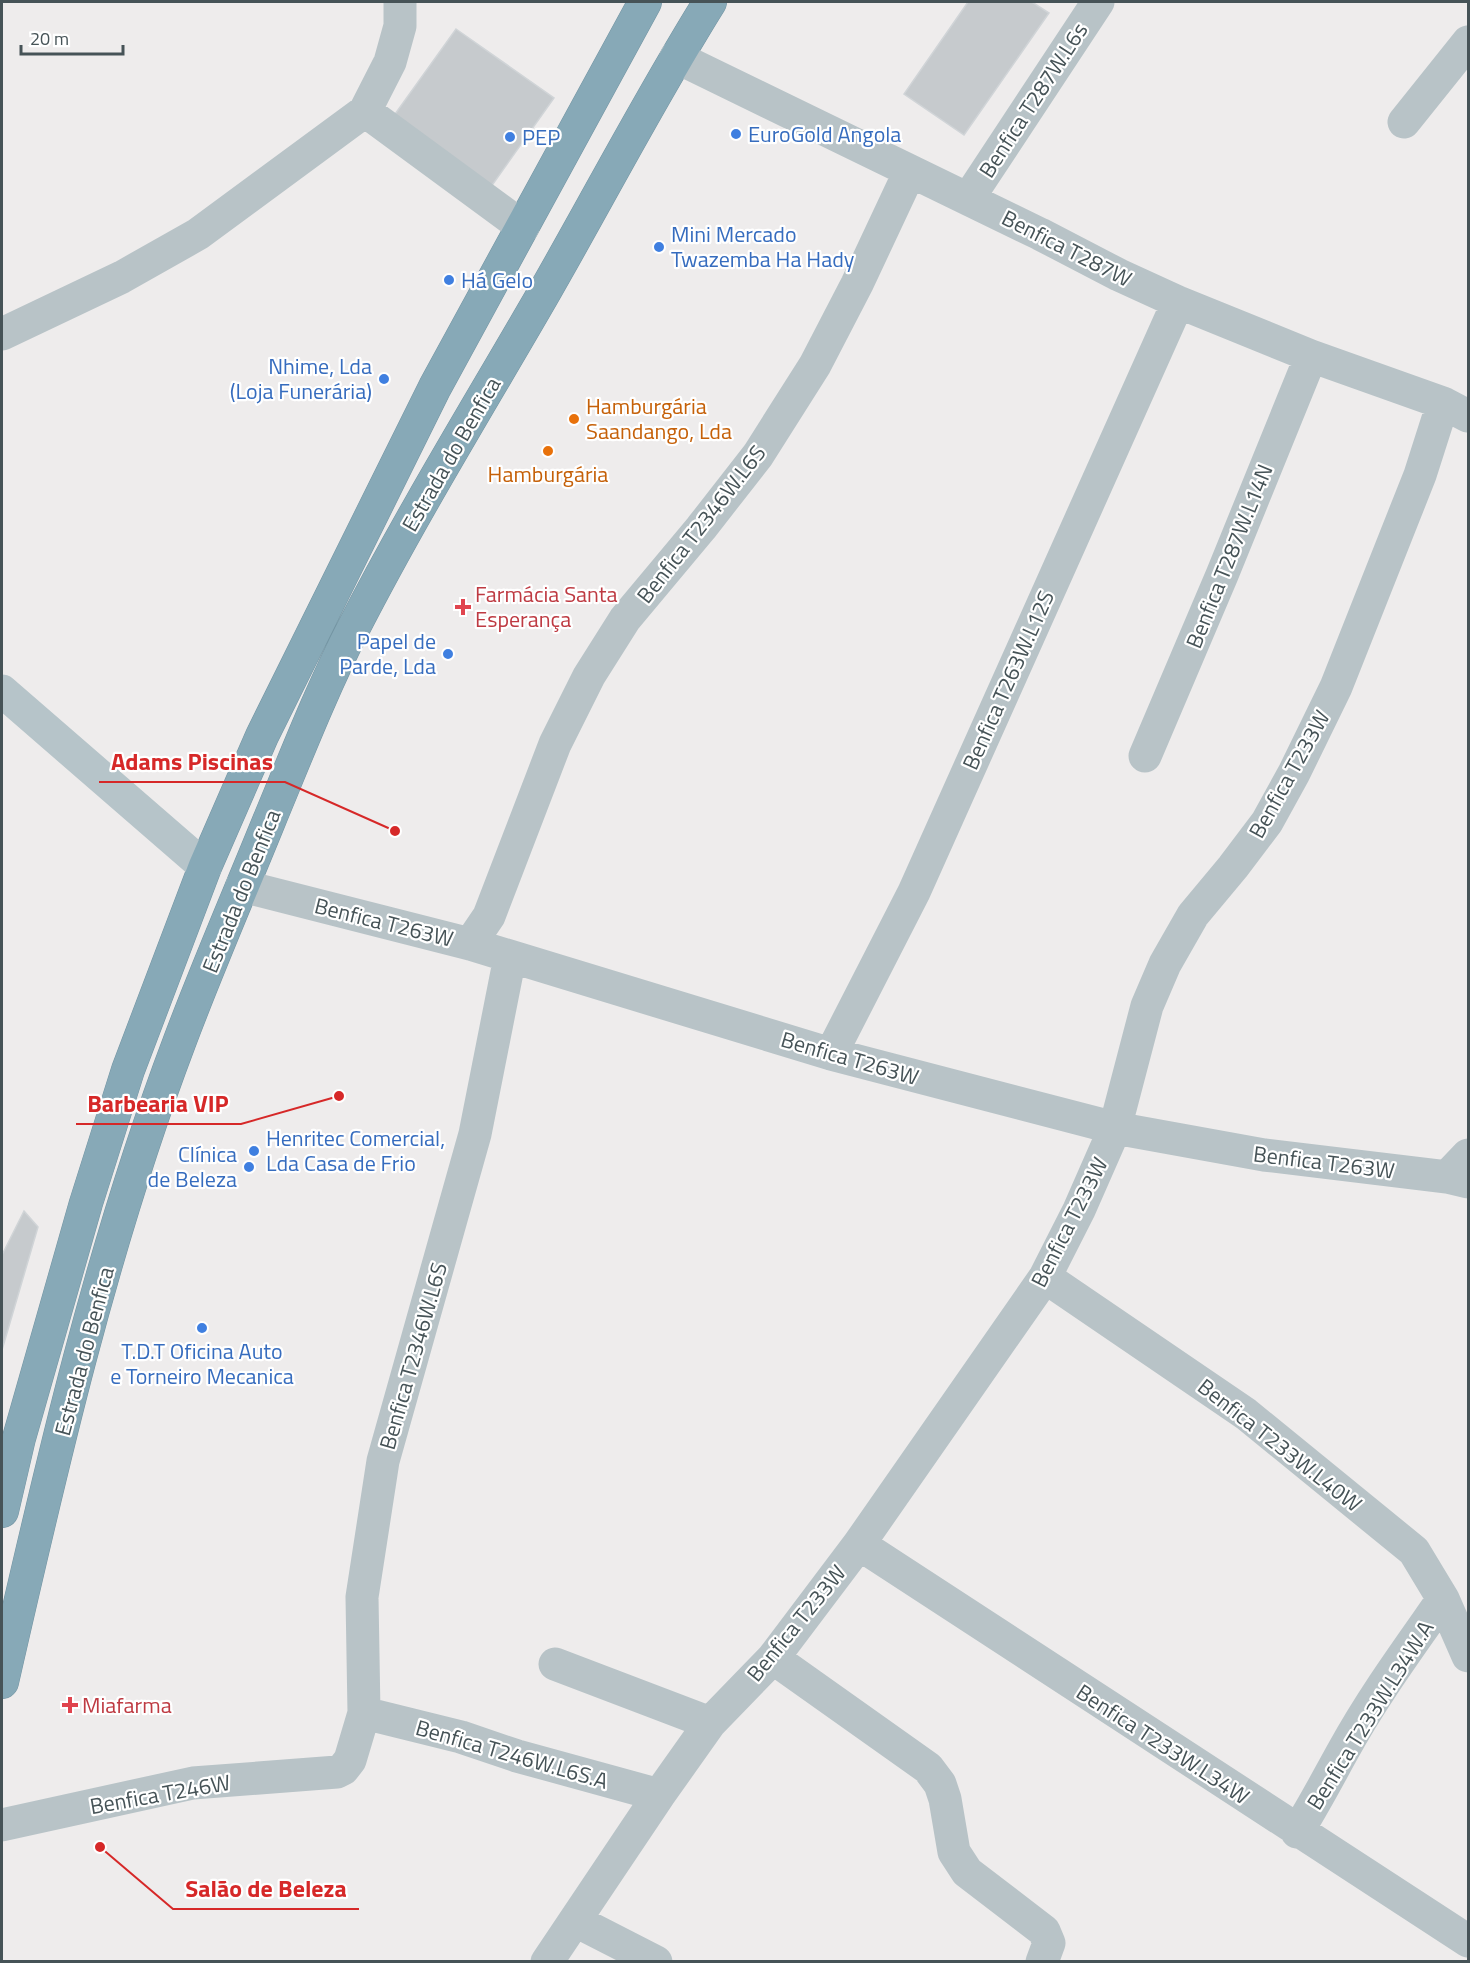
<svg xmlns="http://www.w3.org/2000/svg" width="1470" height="1963" font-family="'Titillium Web',sans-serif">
	<rect width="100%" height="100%" fill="#eeecec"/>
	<path fill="#c6cacd" stroke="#d0d4d7" stroke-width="1.5" d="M968,2H1032L1049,13L964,135L904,94Z
		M456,29L554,98L488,191L390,121Z
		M24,1211L38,1227L2,1350V1255Z"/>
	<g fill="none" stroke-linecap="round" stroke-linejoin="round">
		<g stroke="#7394a2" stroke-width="34">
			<path id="highway" d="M2,1511L19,1438L86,1203L128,1070L205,867L262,736L435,387L645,2
				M2,1682C51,1467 101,1249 179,1043C207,968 239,895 269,821C296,756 322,689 354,627C412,514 478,407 541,298C598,199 650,98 710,2"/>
		</g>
		<path stroke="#b8c3c7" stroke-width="33" d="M676,57L1040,234L1119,275L1178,302L1311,356L1443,403L1468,416
			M365,111L523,227
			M1404,122L1468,42
			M968,199L1098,2
			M2,334L122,277L198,234L365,111L390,62L400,26V2
			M1145,756L1222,575L1311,356
			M242,886L470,944L831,1054L1115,1128L1264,1155L1447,1177L1468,1182
			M470,944L489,916L555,744L589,676L625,619L701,528L758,455L815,365L857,284L910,171
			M831,1054L914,892L1178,302
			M1447,1177L1468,1155
			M1045,1277L1246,1414L1414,1551L1443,1599L1468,1656
			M859,1544L1468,1941
			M773,1658L928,1768L940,1784L945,1799L954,1852L967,1872L1044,1931L1049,1943L1042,1962
			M555,1664L710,1723
			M364,1713L461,1737L517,1756L659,1795
			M2,1825L193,1783L337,1772L343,1769L350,1760L364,1713L362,1597L383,1461L475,1134L510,957
			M1297,1832C1314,1805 1328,1778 1343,1751C1372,1698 1408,1649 1443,1599
			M576,1921L656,1962
			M547,1962L659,1795L710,1723L773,1658L859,1544L1045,1277L1079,1210L1115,1128L1147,1006L1165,964L1193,915L1233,867L1267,822L1294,773L1336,687L1420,475L1443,403"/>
		<path stroke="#b6c4c9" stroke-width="33" d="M2,691L205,867"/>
		<use href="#highway" stroke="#87a9b7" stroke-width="33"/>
	</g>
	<g fill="#3f7fe0" stroke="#fff" stroke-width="2">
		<circle cx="736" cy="134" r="6"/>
		<circle cx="510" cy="137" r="6"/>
		<circle cx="659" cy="247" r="6"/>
		<circle cx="449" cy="280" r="6"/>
		<circle cx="384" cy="379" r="6"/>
		<circle cx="448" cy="654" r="6"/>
		<circle cx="254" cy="1151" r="6"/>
		<circle cx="249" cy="1167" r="6"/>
		<circle cx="202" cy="1328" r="6"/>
	</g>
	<g fill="#e8710a" stroke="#fff" stroke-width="2">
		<circle cx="574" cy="419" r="6"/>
		<circle cx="548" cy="451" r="6"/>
	</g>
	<g fill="#e0444e" stroke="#fff" stroke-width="2">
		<path d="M460 598h6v6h6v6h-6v6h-6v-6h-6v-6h6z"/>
		<path d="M67 1696h6v6h6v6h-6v6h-6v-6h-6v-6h6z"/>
	</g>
	<g text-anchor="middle" stroke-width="4.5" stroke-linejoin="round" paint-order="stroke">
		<g font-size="22" fill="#465357" stroke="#fff">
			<text transform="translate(1033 100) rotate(-57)" y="8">Benfica T287W.L6s</text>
			<text transform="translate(1067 248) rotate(27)" y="8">Benfica T287W</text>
			<text transform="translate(451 454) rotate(-60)" y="8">Estrada do Benfica</text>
			<text transform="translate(701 524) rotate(-52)" y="8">Benfica T2346W.L6S</text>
			<text transform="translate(1229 556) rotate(-68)" y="8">Benfica T287W.L14N</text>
			<text transform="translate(1008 680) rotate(-66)" y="8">Benfica T263W.L12S</text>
			<text transform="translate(1289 774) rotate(-61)" y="8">Benfica T233W</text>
			<text transform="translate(241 891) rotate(-68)" y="8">Estrada do Benfica</text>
			<text transform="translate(384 922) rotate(14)" y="8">Benfica T263W</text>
			<text transform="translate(850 1058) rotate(16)" y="8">Benfica T263W</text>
			<text transform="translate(1324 1162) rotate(7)" y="8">Benfica T263W</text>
			<text transform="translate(1069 1222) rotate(-63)" y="8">Benfica T233W</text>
			<text transform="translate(84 1351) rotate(-75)" y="8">Estrada do Benfica</text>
			<text transform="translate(413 1356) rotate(-74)" y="8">Benfica T2346W.L6S</text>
			<text transform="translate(1280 1445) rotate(38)" y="8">Benfica T233W.L40W</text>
			<text transform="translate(796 1623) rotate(-51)" y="8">Benfica T233W</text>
			<text transform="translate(1370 1715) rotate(-58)" y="8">Benfica T233W.L34W.A</text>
			<text transform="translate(1163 1744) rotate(33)" y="8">Benfica T233W.L34W</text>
			<text transform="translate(512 1754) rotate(16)" y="8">Benfica T246W.L6S.A</text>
			<text transform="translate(160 1794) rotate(-10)" y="8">Benfica T246W</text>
		</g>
		<g font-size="22" fill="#366cbe" stroke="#fff" text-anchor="start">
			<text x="748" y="142">EuroGold Angola</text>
			<text x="522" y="145">PEP</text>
			<text x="671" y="242">Mini Mercado<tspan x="671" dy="25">Twazemba Ha Hady</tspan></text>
			<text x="461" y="288">Há Gelo</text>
			<text x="372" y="374" text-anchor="end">Nhime, Lda<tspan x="372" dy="25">(Loja Funerária)</tspan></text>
			<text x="436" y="649" text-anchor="end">Papel de<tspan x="436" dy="25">Parde, Lda</tspan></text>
			<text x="266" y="1146">Henritec Comercial,<tspan x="266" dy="25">Lda Casa de Frio</tspan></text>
			<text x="237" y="1162" text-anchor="end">Clínica<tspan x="237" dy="25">de Beleza</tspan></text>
			<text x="202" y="1359" text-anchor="middle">T.D.T Oficina Auto<tspan x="202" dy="25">e Torneiro Mecanica</tspan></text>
		</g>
		<g font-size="22" fill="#c56008" stroke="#fff" text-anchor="start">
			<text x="586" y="414">Hamburgária<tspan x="586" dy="25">Saandango, Lda</tspan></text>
			<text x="548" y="482" text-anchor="middle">Hamburgária</text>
		</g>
		<g font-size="22" fill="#be3a42" stroke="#fff" text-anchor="start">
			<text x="475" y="602">Farmácia Santa<tspan x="475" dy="25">Esperança</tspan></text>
			<text x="82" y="1713">Miafarma</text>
		</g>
	</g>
	<path fill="none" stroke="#d62828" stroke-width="2" d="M395 831L285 782H99M339 1096L241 1124H76M100 1847L173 1909H359"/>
	<g fill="#d62828" stroke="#fff" stroke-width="2">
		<circle cx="395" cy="831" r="6"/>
		<circle cx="339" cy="1096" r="6"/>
		<circle cx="100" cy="1847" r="6"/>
	</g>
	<g font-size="24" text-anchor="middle" font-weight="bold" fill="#d62828" stroke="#fff" stroke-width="4.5" stroke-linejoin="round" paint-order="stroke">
		<text x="192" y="770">Adams Piscinas</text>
		<text x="158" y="1112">Barbearia VIP</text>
		<text x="266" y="1897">Salão de Beleza</text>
	</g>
	<rect width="1470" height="1963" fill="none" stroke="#465357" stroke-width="6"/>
	<path d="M21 45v9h102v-9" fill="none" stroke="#465357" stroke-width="3"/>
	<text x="30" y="45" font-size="18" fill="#465357" stroke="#ffffff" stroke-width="4.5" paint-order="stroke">20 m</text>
</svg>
